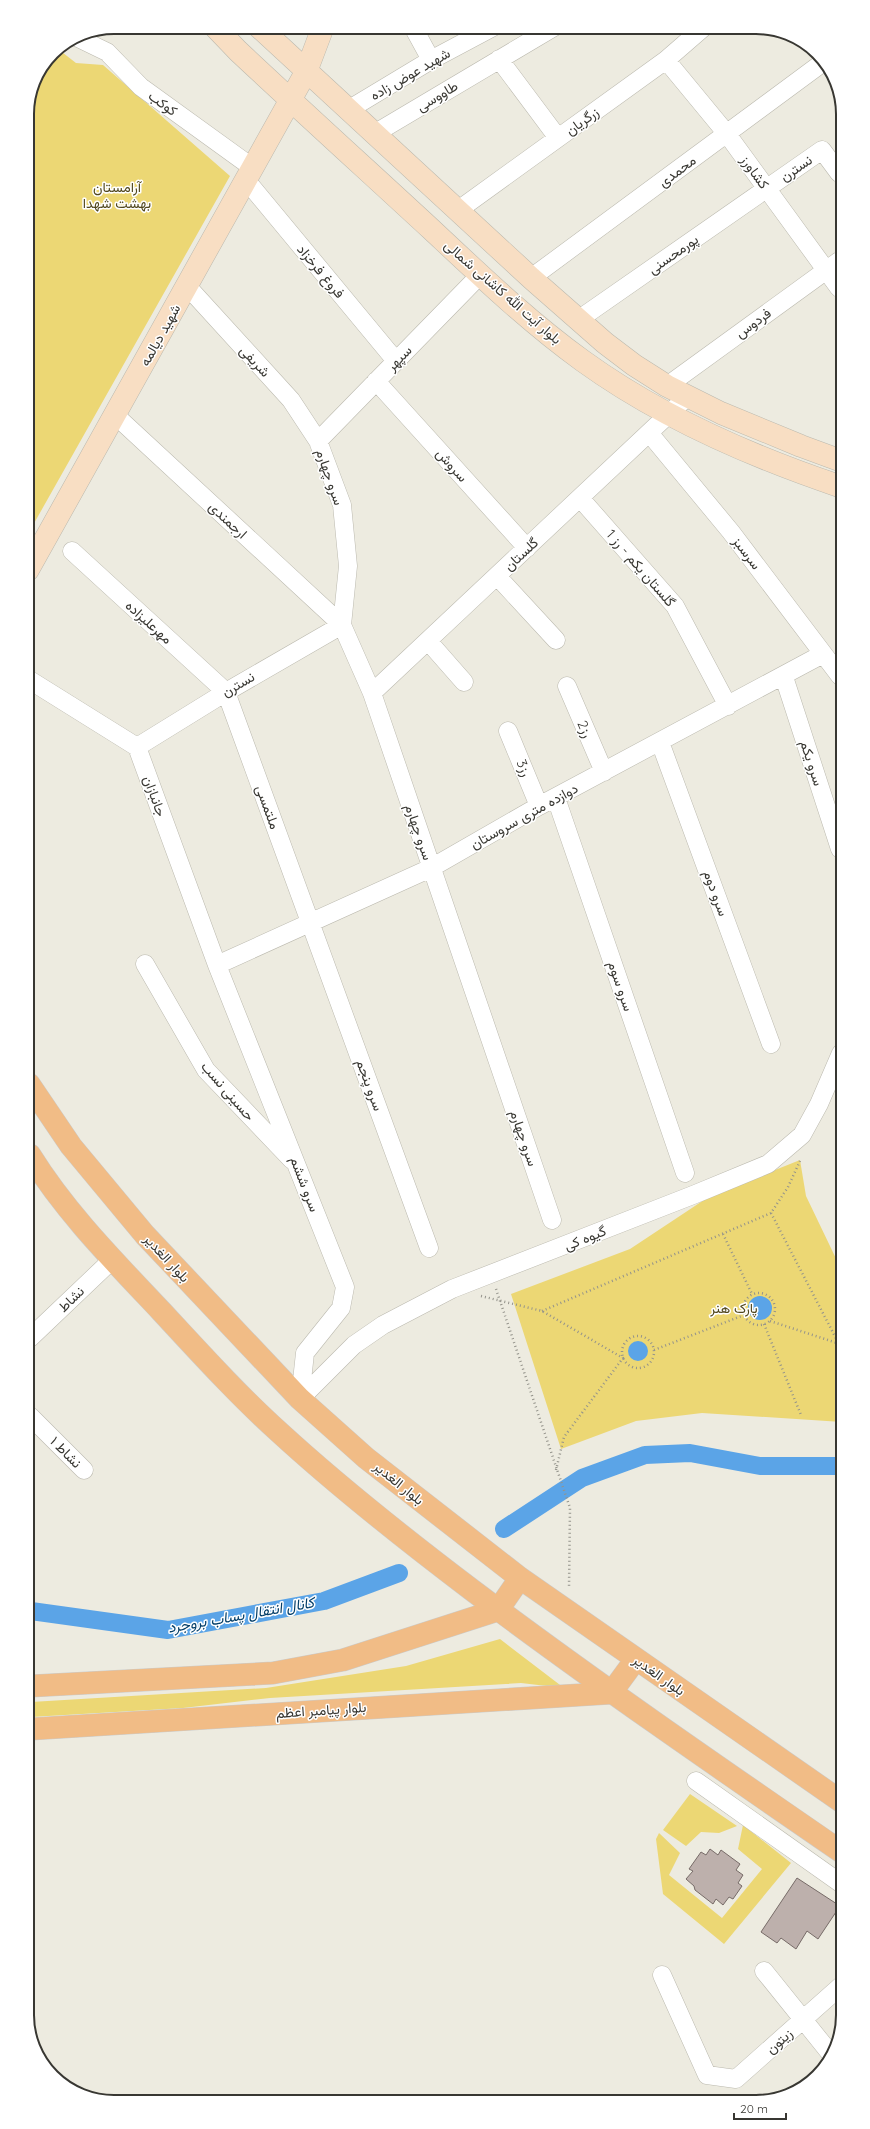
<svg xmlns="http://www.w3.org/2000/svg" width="870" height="2129" font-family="Quicksand,Vazirmatn,sans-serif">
	<rect width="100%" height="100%" fill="#edebe0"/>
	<path fill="#ecd774" d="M58,49L76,63L103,65L230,176L28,534L27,109C32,87 39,62 58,49Z
		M800,1160L806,1196L841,1269L842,1422L702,1413L636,1421L561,1449L511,1294L630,1249L710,1196Z
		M500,1639L564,1688L521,1683L270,1698L183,1708L31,1717V1702L266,1688L406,1666Z
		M690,1794L737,1826L719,1833L701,1832L686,1846L663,1830Z
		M743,1825L791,1863L724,1944L663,1894L656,1839L659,1833L680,1853L669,1875L722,1918L762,1869L738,1849Z"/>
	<path fill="#5ba4e7" d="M748 1308a12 12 0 1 1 24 0a12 12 0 1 1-24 0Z
		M628 1351a10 10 0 1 1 20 0a10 10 0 1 1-20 0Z"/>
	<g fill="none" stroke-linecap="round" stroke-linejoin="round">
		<path stroke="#5ba4e7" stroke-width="18" d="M504,1529L582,1478L645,1455L690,1453L760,1466H842
			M31,1611L168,1630L324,1601L399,1573"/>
	</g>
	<path fill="#bdb0ac" stroke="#776b68" d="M710,1849L718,1855L721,1850L740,1864L736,1870L743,1875L738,1883L742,1886L733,1899L729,1897L723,1905L716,1899L713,1904L695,1890L694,1886L686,1879L693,1871L689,1869L701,1852L706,1855Z
		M797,1878L840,1906L818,1939L807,1931L796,1949L781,1938L777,1943L761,1932Z"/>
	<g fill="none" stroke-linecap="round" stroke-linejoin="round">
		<g stroke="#bbb9ae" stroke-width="19">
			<path id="street" d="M413,27L431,60
				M76,37L107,52L141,87L253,168
				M499,59L558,138
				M666,60L727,134L839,288
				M348,110L431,60L493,27
				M374,134L554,27
				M246,180L396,361
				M457,211L666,60L704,27
				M531,278L822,63
				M187,286L291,400L318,441L342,505L348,566L342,625L372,693L552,1220
				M578,320L822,150L839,173
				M376,381L527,548
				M667,386L839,261
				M115,415L342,625L226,692L137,747
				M650,434L731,532L840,676
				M318,441L480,275
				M580,498L675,606L728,706
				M72,551L226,692L429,1248
				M497,576L556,640
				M428,641L464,682
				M784,677L840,849
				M28,679L137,747L217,965L345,1287L341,1308L305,1353L300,1399
				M567,686L604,772
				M372,693L688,396
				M508,731L539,806
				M660,742L771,1044
				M556,798L685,1173
				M145,964L206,1070L292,1160
				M217,965L431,868L539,806L823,654
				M30,1338L113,1259
				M300,1399L354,1345L383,1325L452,1289L693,1195L768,1164L802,1135L819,1104L841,1053
				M30,1416L84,1470
				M696,1781L843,1885
				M764,1971L830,2053
				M662,1975L707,2075L736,2079L843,1984"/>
		</g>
		<g stroke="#bbb9ae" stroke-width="23">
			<path id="secondary" d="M215,27L238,51C302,111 367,170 432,230C480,275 529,322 583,361C659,416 750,456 839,486
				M259,27L531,278L605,343L634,365L667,386L721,413L801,446L839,460
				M28,570L306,72L323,27"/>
		</g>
		<g stroke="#cbcbca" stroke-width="23">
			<path id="primary" d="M29,1084L71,1146L145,1235L300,1399L366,1458L520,1578L842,1802
				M30,1155C66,1213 115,1262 162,1312C200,1353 238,1395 279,1432C340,1488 406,1540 472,1590C593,1681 718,1767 843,1853
				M31,1686L273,1673L343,1660L498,1610L520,1578
				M31,1729L611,1693L636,1659"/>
		</g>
		<path stroke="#94938b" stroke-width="2.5" stroke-dasharray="1 3" stroke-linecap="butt" d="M771,1213L841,1348
			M723,1234L752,1294
			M496,1289L570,1508L569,1588
			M743 1309a16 16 0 1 1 32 0a16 16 0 1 1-32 0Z
			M481,1296L542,1311L623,1358L564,1437L556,1470
			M542,1311L771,1213L788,1187L800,1161
			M770,1321L840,1344
			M764,1324L801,1415
			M622 1352a16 16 0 1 1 32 0a16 16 0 1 1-32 0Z
			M654,1350L744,1315"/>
		<use href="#street" stroke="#fff" stroke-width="18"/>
		<use href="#secondary" stroke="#f8dec3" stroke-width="22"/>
		<use href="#primary" stroke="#f1bc86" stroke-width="22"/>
	</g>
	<g text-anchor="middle" stroke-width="3" stroke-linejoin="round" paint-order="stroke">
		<g font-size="14" fill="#383732" stroke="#fff">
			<text transform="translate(410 74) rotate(-30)" y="5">شهید عوض زاده</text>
			<text transform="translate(437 96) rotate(-31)" y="5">طاووسی</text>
			<text transform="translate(163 103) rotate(36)" y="5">کوکب</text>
			<text transform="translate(582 121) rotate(-36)" y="5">زرگریان</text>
			<text transform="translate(796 168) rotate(-34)" y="5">نسترن</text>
			<text transform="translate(677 171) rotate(-37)" y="5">محمدی</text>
			<text transform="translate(755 172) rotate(54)" y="5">کشاورز</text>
			<text transform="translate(673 254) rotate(-35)" y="5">پورمحسنی</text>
			<text transform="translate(321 271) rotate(50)" y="5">فروغ فرخزاد</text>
			<text transform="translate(503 292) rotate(41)" y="5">بلوار آیت الله کاشانی شمالی</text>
			<text transform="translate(753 323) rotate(-36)" y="5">فردوس</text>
			<text transform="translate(160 335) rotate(-61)" y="5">شهید دیالمه</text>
			<text transform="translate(399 358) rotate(-46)" y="5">سپهر</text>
			<text transform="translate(255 361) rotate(47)" y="5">شریفی</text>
			<text transform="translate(452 465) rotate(48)" y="5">سروش</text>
			<text transform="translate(330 477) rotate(71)" y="5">سرو چهارم</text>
			<text transform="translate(228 520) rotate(43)" y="5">ارجمندی</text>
			<text transform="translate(747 553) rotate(53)" y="5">سرسبز</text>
			<text transform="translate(521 554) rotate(-43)" y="5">گلستان</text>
			<text transform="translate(641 568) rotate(49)" y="5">گلستان یکم - رز 1</text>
			<text transform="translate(149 622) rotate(42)" y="5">مهرعلیزاده</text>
			<text transform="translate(238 684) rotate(-30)" y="5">نسترن</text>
			<text transform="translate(585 729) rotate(67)" y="5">رز2</text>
			<text transform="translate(812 763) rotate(72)" y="5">سرو یکم</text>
			<text transform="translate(524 768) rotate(68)" y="5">رز3</text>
			<text transform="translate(155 796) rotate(70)" y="5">جانبازان</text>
			<text transform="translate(268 807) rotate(70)" y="5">ملتمسی</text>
			<text transform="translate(524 816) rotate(-29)" y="5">دوازده متری سروستان</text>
			<text transform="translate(419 832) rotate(71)" y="5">سرو چهارم</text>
			<text transform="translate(716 893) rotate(70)" y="5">سرو دوم</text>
			<text transform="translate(621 986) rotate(71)" y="5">سرو سوم</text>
			<text transform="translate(370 1085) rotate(70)" y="5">سرو پنجم</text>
			<text transform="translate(228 1091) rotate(49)" y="5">حسینی نسب</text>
			<text transform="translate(524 1138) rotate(71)" y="5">سرو چهارم</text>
			<text transform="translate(305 1184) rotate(69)" y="5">سرو ششم</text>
			<text transform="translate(585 1238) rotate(-22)" y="5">گیوه کی</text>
			<text transform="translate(167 1258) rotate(47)" y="5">بلوار الغدیر</text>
			<text transform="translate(71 1299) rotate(-44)" y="5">نشاط</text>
			<text transform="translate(66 1452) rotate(45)" y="5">نشاط ۱</text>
			<text transform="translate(399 1483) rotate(39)" y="5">بلوار الغدیر</text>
			<text transform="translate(659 1675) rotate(35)" y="5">بلوار الغدیر</text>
			<text transform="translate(321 1710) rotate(-4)" y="5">بلوار پیامبر اعظم</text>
			<text transform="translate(779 2041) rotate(-42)" y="5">زیتون</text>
		</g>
		<g font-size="14" fill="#51481e" stroke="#fff">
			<text x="117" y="192">آرامستان<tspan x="117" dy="16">بهشت شهدا</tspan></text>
			<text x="734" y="1313">پارک هنر</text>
		</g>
		<g font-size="15" font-style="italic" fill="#053f69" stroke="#fff">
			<text transform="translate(241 1615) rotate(-10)" y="5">کانال انتقال پساب بروجرد</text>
		</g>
	</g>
	<path d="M0 0H870V2129H0ZM114 34H756A80 80 0 0 1 836 114V2015A80 80 0 0 1 756 2095H114A80 80 0 0 1 34 2015V114A80 80 0 0 1 114 34Z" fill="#fff" fill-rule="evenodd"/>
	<path fill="none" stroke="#383732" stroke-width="2" d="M114 34H756A80 80 0 0 1 836 114V2015A80 80 0 0 1 756 2095H114A80 80 0 0 1 34 2015V114A80 80 0 0 1 114 34Z"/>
	<path d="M734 2113v6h52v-6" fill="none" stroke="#383732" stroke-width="2"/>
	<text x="740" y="2113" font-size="12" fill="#383732" stroke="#ffffff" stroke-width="3" paint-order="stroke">20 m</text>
</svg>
